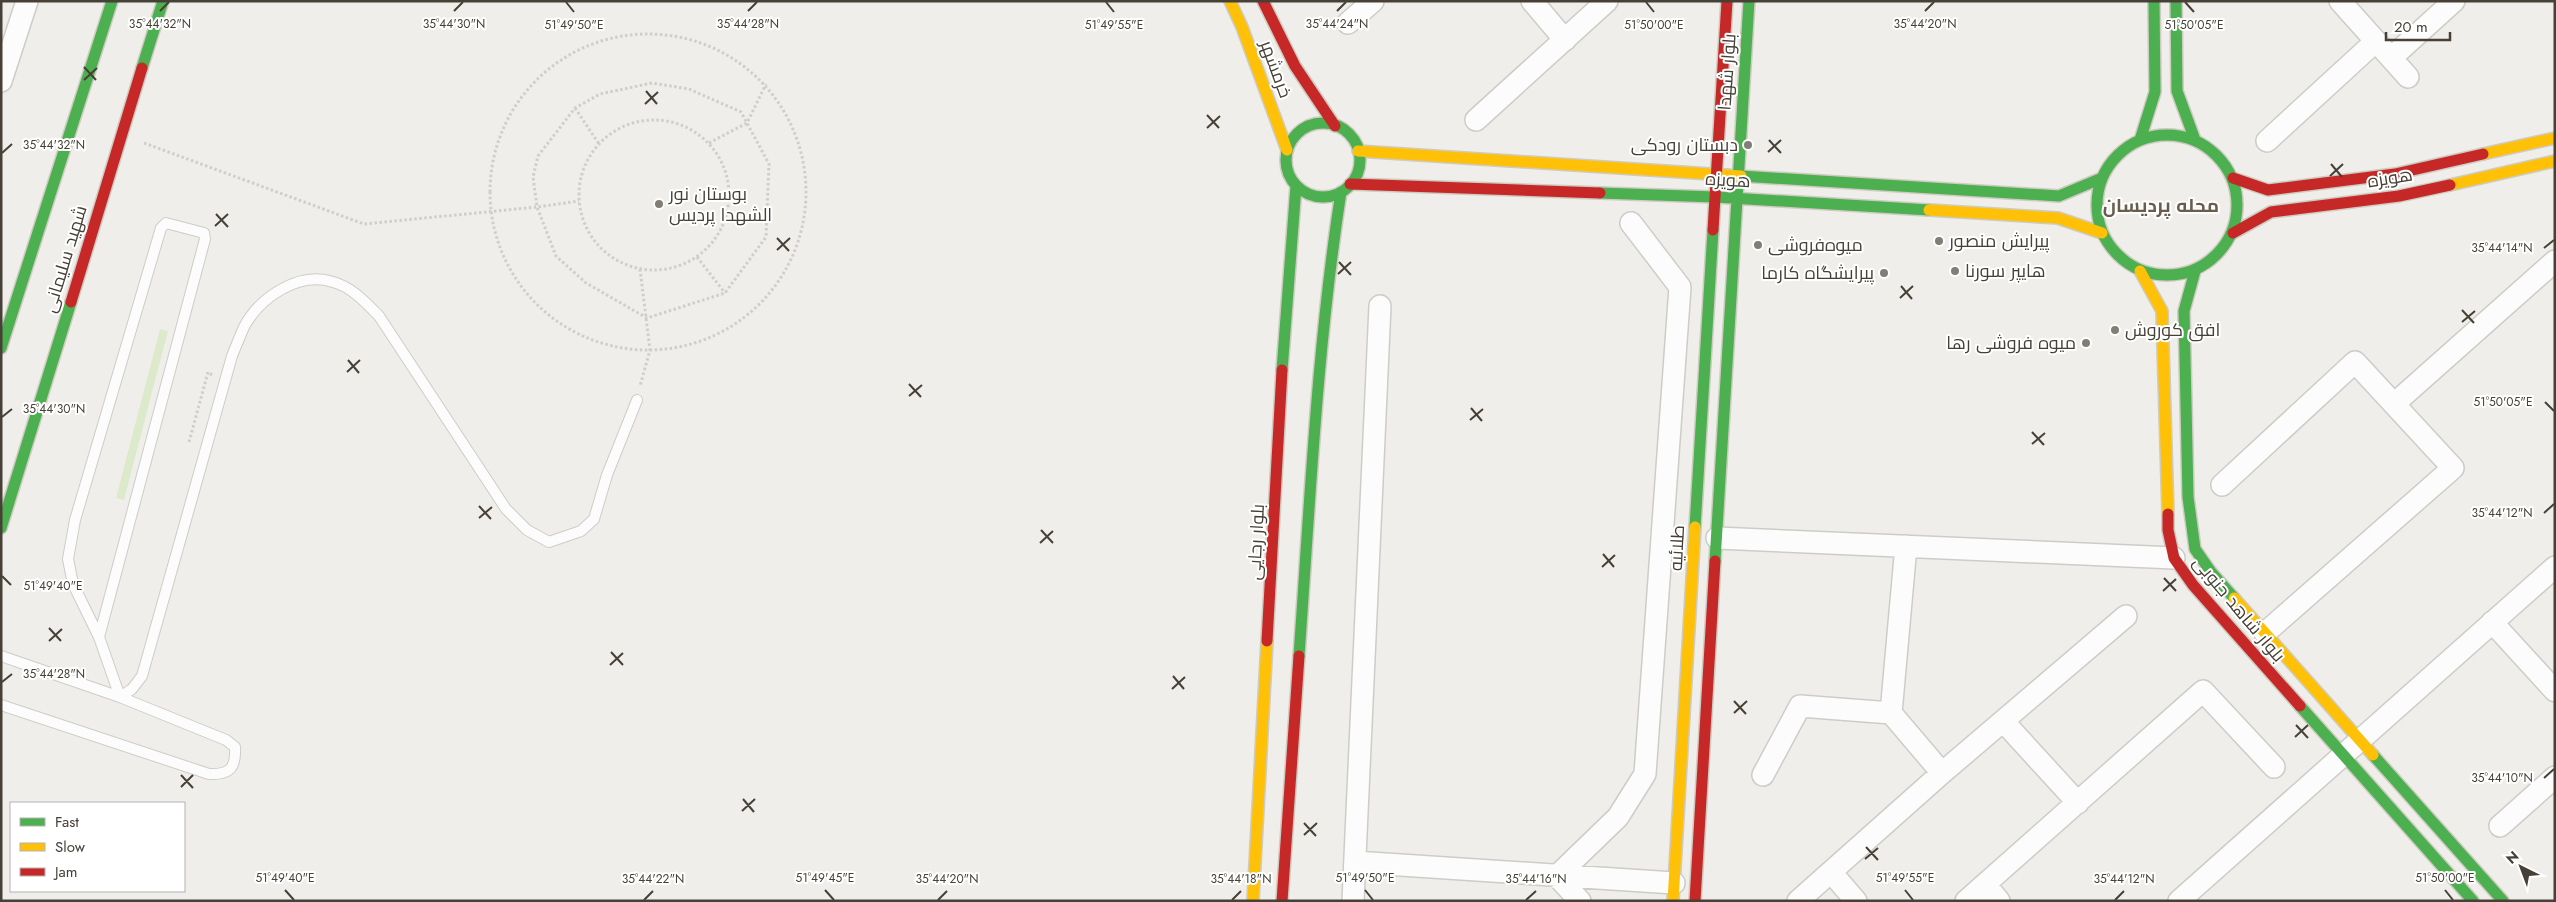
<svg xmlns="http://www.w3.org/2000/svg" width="2556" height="902" font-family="Jost,Cairo,sans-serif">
	<rect width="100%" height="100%" fill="#f0eeea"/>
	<path fill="#dde9cb" d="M160,329L168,331L124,500L116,498Z"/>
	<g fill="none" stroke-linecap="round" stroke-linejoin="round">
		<g stroke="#ceccc7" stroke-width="12">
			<path id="lane" d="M1,656L120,697L132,689L142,676L232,356C236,346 240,336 244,327C260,297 299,271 333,282C352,287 366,303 379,316L506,509L527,530L549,542L581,531L594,519L607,475L637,400
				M1,705L209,774C231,775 236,767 235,747L226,740L120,697L99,637L73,584L68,559L75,520L161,228L166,223L204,233L205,239L99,637"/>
		</g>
		<g stroke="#ceccc7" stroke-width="24">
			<path id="street" d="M1532,1L1565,40
				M2340,1L2408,77
				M1348,23L1373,1
				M2391,58L2454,1
				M1,81L27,1
				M1476,120L1607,1
				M2267,141L2376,41
				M2394,404L2555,261
				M2222,485L2355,362L2453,468L2265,633
				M1717,538L2174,558
				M2492,622L2555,691
				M1891,713L1942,773
				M2003,721L2078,803
				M1763,775L1800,706L1891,713L1906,546
				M2500,826L2555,777
				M1355,862L1674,883
				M1831,872L1856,901
				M1985,884L1999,901
				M1353,901L1380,306
				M1580,901L1557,876L1618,817L1645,774L1680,287L1631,223
				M1798,901L1942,773L2126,616
				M1966,901L2203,691L2274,767
				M2179,901L2555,567"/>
		</g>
		<g stroke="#cecbc1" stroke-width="14">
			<path id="fast" d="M2176,1L2177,91L2195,140
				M142,68L163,1
				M1286 160a37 37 0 1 1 74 0a37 37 0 1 1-74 0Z
				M2097 205a70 70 0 1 1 140 0a70 70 0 1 1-140 0Z
				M2140,140L2155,92L2154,1
				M1741,176L2059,196L2102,178
				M1600,193L1715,197L1929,210
				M2195,271L2184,311L2188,497L2195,549L2211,572L2234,598
				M1,348L112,1
				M1282,370L1296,186
				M1695,527L1713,230
				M1,528L71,302
				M1715,561L1749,1
				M1299,656C1310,501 1317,346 1341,192
				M2300,706L2473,901
				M2373,755L2503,901"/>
		</g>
		<g stroke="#cecbc1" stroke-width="14">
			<path id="slow" d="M1230,1L1242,27L1287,150
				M1358,151L1741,176
				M2483,154L2555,138
				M2450,185L2555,161
				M1929,210L2058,218L2102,233
				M2140,271L2162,311L2168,514
				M2234,598L2373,755
				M1253,901L1267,641
				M1673,901L1695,527"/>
		</g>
		<g stroke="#cecbc1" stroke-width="14">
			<path id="jam" d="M1263,1L1295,66L1335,126
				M2233,178L2268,190L2395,174L2483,154
				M1350,184L1600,193
				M1713,230L1727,1
				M2233,233L2271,212L2399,196L2450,185
				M71,302L142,68
				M2168,514V530L2174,558L2193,585L2300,706
				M1267,641L1282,370
				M1282,901L1299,656
				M1695,901L1715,561"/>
		</g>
		<path stroke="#d0cecb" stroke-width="3" stroke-dasharray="2.5 2.5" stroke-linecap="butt" d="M490 192a158 158 0 1 1 316 0a158 158 0 1 1-316 0Z
			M575,108L599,144
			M579 195a75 75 0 1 1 150 0a75 75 0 1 1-150 0Z
			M144,143L364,224L537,207L533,177L538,156L575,108L600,94L652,83L689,89L741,112L769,164L766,237L725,293L647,318L586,283L556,256L537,207L579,201
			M709,143L747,123L766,84
			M697,257L725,293
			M640,269L650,350L640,386
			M189,442L208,372L212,375"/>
		<use href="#lane" stroke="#fdfcfc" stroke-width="10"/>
		<use href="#street" stroke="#fdfcfc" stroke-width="21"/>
		<use href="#fast" stroke="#4caf50" stroke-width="11"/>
		<use href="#slow" stroke="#ffc107" stroke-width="11"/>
		<use href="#jam" stroke="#c62828" stroke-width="11"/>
	</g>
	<path fill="none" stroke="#464036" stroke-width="2" d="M566,2L574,12M1106,2L1114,12M1646,2L1654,12M2185,2L2194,12M160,11L169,2M454,11L463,2M748,11L757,2M1337,11L1346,2M1925,11L1934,2M84,67L96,80M84,80L97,68M646,91L657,104M645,104L658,92M1207,115L1219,128M1207,128L1220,116M1769,140L1781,153M1768,152L1781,140M2,153L12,144M2331,164L2342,177M2330,176L2343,164M216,214L228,227M215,226L228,214M777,238L789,251M2544,248L2554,240M777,250L790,238M1339,262L1351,275M1338,274L1351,262M1901,286L1912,299M1900,298L1913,286M2462,310L2474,323M2462,322L2475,311M348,360L359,373M347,372L360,360M909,384L921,397M909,396L922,385M2545,402L2554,411M1471,408L1482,421M2,417L12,409M1470,420L1483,409M2032,432L2044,445M2032,444L2045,433M479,506L491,519M2544,513L2554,504M479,518L492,507M1041,530L1053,543M1040,543L1053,531M1603,554L1614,567M1602,567L1615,555M2,576L11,585M2164,578L2176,591M2163,591L2176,579M49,628L61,641M49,641L62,629M611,652L623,665M610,665L623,653M1173,676L1184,689M2,682L12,674M1172,689L1185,677M1734,701L1746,714M1734,713L1747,701M2296,725L2308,738M2295,737L2308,725M181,775L193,788M2544,778L2554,769M181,787L193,775M743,799L754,812M742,811L755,799M1304,823L1316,836M1304,835L1317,823M1866,847L1878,860M1865,859L1878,848M285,890L294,900M825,890L834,900M1365,890L1373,900M1905,890L1913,900M2445,890L2453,900M644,900L653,891M938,900L947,891M1232,900L1241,891M1526,900L1536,891M2115,900L2124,891"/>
	<g fill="#827d75" stroke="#fff" stroke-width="2">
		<circle cx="1748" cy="145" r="5"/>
		<circle cx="659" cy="204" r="5"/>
		<circle cx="1939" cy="241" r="5"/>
		<circle cx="1758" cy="245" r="5"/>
		<circle cx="1955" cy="271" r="5"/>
		<circle cx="1884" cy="273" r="5"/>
		<circle cx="2115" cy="330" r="5"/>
		<circle cx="2086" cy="343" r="5"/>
	</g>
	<g text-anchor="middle" stroke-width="4" stroke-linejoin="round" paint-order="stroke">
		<g font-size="18" fill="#464036" stroke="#fff">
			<text transform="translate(1276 69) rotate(70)" y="6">خرمشهر</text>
			<text transform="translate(1727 72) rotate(-86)" y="6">بلوار شهدا</text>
			<text transform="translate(2390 178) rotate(-9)" y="6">هویزه</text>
			<text transform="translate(1728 180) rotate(3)" y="6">هویزه</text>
			<text transform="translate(65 259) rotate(-73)" y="6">شهید سلیمانی</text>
			<text transform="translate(1256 542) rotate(-87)" y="6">بلوار رجایی</text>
			<text transform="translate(1677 548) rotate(-87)" y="6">طلائیه</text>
			<text transform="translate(2239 609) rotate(50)" y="6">بلوار شاهد جنوبی</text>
		</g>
		<g font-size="18" fill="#464036" stroke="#fff" text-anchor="start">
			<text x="1738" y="151" text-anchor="end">دبستان رودکی</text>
			<text x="669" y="200">بوستان نور<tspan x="669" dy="21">الشهدا پردیس</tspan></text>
			<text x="1949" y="247">پیرایش منصور</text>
			<text x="1768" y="251">میوه‌فروشی</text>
			<text x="1965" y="277">هایپر سورنا</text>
			<text x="1874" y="279" text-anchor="end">پیرایشگاه کارما</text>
			<text x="2125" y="336">افق کوروش</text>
			<text x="2076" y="349" text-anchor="end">میوه فروشی رها</text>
		</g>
		<g font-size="19" font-weight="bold" fill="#685e4e" stroke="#fff">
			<text x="2161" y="212">محله پردیسان</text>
		</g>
	</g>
	<g font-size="12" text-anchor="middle" fill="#464036" stroke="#fff" stroke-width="4" stroke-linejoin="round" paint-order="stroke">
		<text x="160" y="28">35°44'32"N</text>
		<text x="454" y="28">35°44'30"N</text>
		<text x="1337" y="28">35°44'24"N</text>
		<text x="1925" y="28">35°44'20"N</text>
		<text x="748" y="28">35°44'28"N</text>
		<text x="574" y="29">51°49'50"E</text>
		<text x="1654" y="29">51°50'00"E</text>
		<text x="1114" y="29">51°49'55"E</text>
		<text x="2194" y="29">51°50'05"E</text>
		<text x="54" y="149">35°44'32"N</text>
		<text x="2502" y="252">35°44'14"N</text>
		<text x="2503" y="406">51°50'05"E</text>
		<text x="54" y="413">35°44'30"N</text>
		<text x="2502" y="517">35°44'12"N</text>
		<text x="53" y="590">51°49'40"E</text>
		<text x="54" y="678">35°44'28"N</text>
		<text x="2502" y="782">35°44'10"N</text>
		<text x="285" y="882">51°49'40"E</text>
		<text x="825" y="882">51°49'45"E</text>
		<text x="1365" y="882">51°49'50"E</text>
		<text x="1905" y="882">51°49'55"E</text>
		<text x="2445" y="882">51°50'00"E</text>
		<text x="653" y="883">35°44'22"N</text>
		<text x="947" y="883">35°44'20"N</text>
		<text x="1241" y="883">35°44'18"N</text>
		<text x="1536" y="883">35°44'16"N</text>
		<text x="2124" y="883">35°44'12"N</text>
	</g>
	<rect width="2556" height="902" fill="none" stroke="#464036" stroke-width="5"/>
	<rect x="10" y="802" width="175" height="90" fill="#ffffff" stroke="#b5b3af"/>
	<rect x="20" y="818" width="25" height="8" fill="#4caf50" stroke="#b5b3af"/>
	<text x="55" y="827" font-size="15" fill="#464036">Fast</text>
	<rect x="20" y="843" width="25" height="8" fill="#ffc107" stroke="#b5b3af"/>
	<text x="55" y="852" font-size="15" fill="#464036">Slow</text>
	<rect x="20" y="868" width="25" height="8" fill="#c62828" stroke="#b5b3af"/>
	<text x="55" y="877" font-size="15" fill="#464036">Jam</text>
	<g transform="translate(2521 867) rotate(318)" stroke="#ffffff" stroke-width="4" paint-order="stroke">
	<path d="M0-4L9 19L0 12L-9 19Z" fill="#464036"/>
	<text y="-8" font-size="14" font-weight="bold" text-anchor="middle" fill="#464036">N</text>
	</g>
	<path d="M2386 32v8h64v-8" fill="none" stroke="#464036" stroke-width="2.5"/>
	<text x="2394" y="32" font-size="15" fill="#464036" stroke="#ffffff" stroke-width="4" paint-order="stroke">20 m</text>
</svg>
